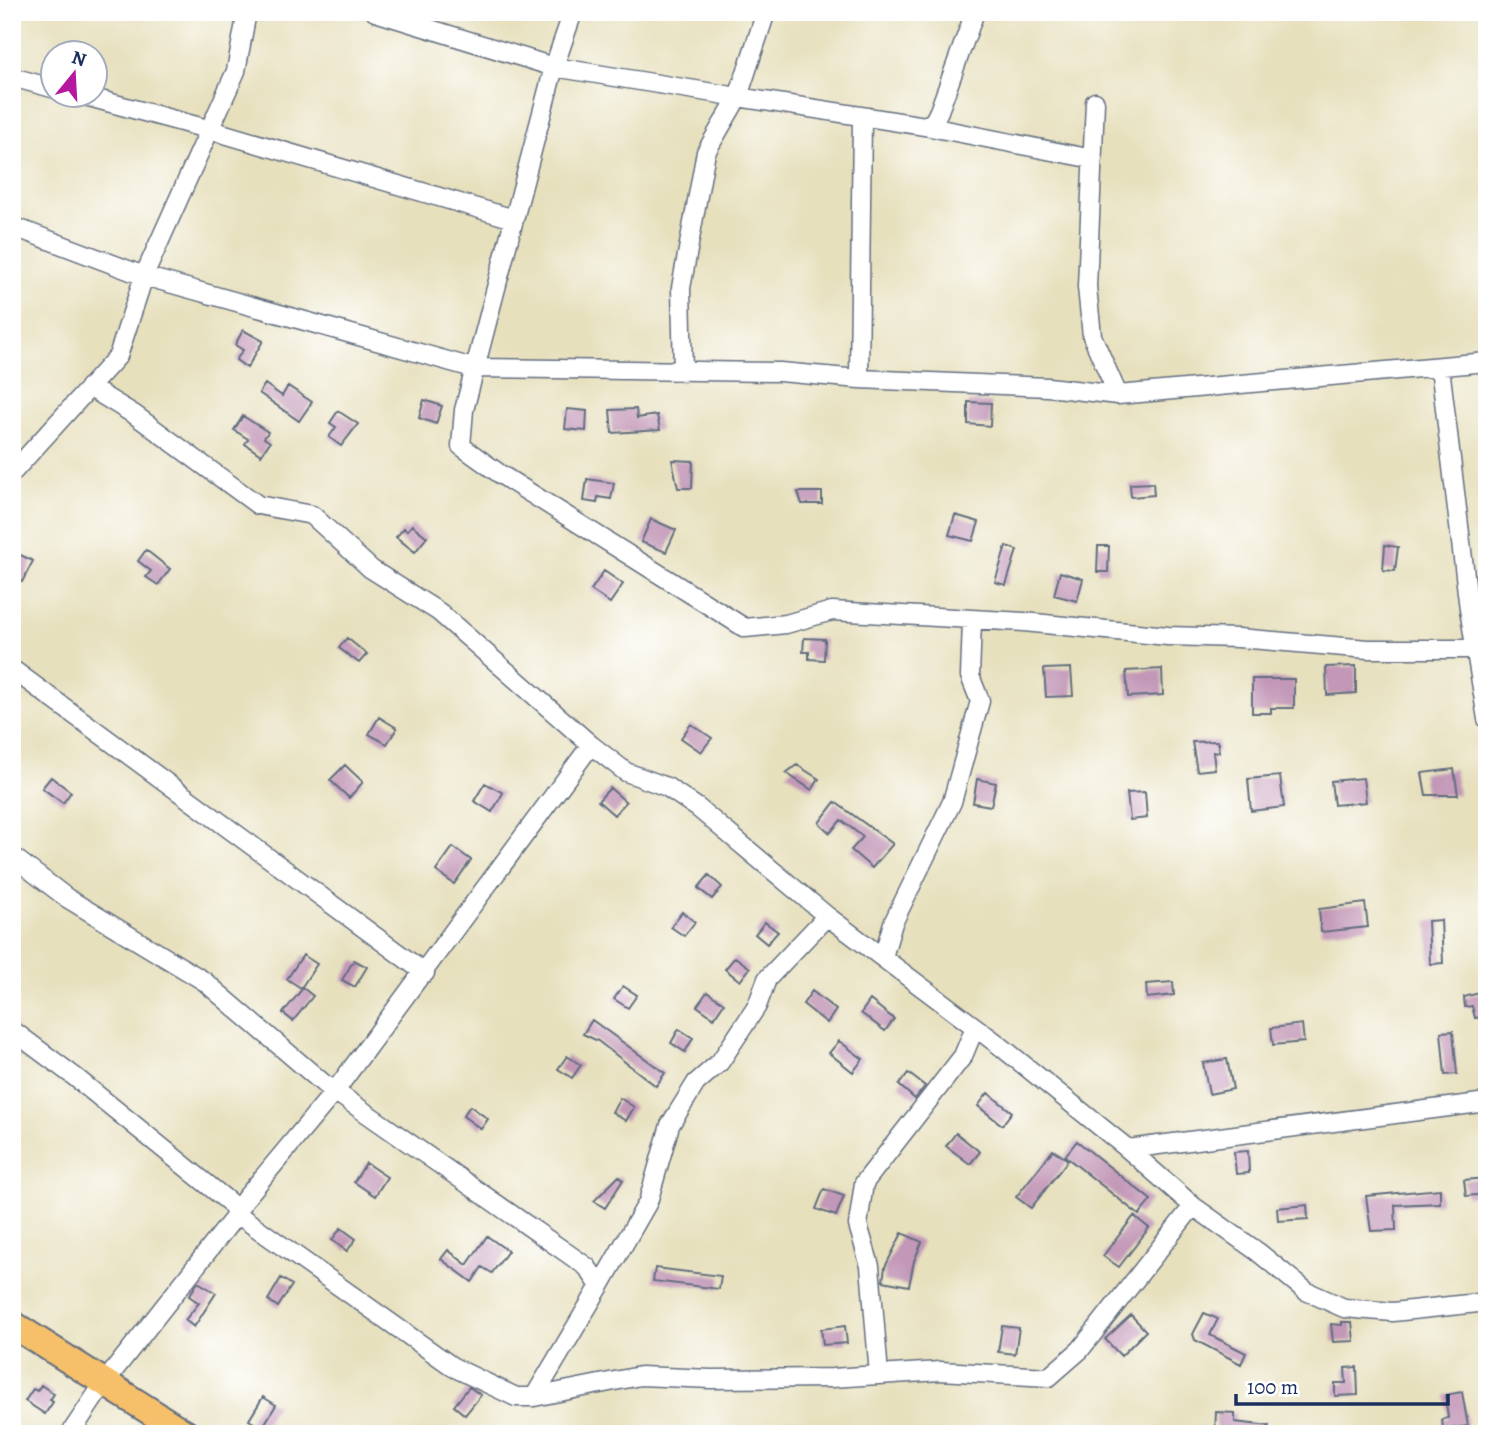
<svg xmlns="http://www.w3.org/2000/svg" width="1499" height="1446" font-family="Alegreya,serif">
	<rect width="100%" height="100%" fill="#fff"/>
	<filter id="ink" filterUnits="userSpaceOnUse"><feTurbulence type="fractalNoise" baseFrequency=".0143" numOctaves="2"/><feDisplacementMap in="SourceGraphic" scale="14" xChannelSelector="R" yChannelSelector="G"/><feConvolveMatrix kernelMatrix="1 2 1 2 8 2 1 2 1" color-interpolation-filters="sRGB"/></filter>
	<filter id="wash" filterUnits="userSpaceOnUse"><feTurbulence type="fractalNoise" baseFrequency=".00686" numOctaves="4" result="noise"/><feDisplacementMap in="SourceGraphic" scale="28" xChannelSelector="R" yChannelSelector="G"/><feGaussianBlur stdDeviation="1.57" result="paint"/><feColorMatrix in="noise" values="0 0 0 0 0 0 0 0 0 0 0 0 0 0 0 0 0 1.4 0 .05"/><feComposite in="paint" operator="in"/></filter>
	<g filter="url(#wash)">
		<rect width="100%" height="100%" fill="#e7e0bd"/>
		<g id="blocks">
			<path fill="#c297b7" d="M243,330L263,341L247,368L236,360L243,350L235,345Z
				M265,384L282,396L288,386L312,402L299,421L259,393Z
				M424,400L442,406L436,424L419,418Z
				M968,402L991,403L990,426L968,424Z
				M567,409L587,411L586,431L565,429Z
				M636,409L637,418L657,415L660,430L612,433L610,410Z
				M338,411L358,424L341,446L329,437L336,427L330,423Z
				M243,416L268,432L264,438L270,442L261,455L245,444L248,439L234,430Z
				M672,460L693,461L692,488H678Z
				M587,479L614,483L611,499L598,497L597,503L584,501Z
				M1153,483L1154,495L1131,497L1130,484Z
				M798,492H822V504H802Z
				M955,515L979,522L973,541L949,535Z
				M651,519L676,530L666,552L641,542Z
				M412,525L427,537L415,552L396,537L404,528L407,531Z
				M1385,545L1398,547L1395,571L1383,570Z
				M1006,546L1017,550L1006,585L995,582Z
				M1098,546H1109L1108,572H1097Z
				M146,550L170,569L158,585L146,577L151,571L138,561Z
				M12,551L33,561L22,582L12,577Z
				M604,571L623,584L610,603L591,590Z
				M1060,572L1083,579L1077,601L1054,595Z
				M347,638L367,654L359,663L339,648Z
				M804,638L825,639L824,660L809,659V652H803Z
				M1356,666V693L1327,695L1326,667Z
				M1071,668L1073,696L1046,697L1044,669Z
				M1162,669L1163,695L1128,697L1126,671Z
				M1252,679H1294V708H1271V713H1252Z
				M379,717L397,728L387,744L369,734Z
				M691,724L712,738L701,752L681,738Z
				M1218,741L1219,752H1213L1215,769L1197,771L1192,742Z
				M345,765L363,782L349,798L330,780Z
				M797,765L819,779L812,790L786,773Z
				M1454,769L1458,795H1426L1422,773Z
				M1280,776L1284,807L1251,811L1248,779Z
				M51,777L71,792L63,803L42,788Z
				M1363,778L1366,802L1334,805L1331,781Z
				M977,779L996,783L991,806L973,803Z
				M485,783L503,793L492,812L474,801Z
				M610,788L626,802L614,815L598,801Z
				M1145,792L1147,818L1130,820L1127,793Z
				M835,802L893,844L872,868L851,850L863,837L841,820L830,833L819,823Z
				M453,847L471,860L454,884L436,871Z
				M709,875L722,887L712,899L698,888Z
				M1365,903L1368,927L1321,932L1319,909Z
				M682,912L695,922L684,936L671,927Z
				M1441,920L1443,963L1430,964L1428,921Z
				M765,922L778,932L767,944L755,934Z
				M303,955L317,964L301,988L287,979Z
				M735,957L750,968L740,981L725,969Z
				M354,960L367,967L355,987L342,980Z
				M1173,982L1174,995L1147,998L1146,984Z
				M623,986L637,995L628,1008L614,999Z
				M303,988L313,996L293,1021L283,1013Z
				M812,991L836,1010L827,1023L803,1004Z
				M1487,991V1016L1475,1018L1472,1006L1465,1007L1464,997Z
				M707,992L724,1003L714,1018L697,1006Z
				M870,1000L894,1019L885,1031L861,1013Z
				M592,1020L665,1073L656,1086L598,1041L583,1034Z
				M1302,1024L1304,1042L1273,1045L1271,1028Z
				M679,1029L693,1038L685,1052L671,1043Z
				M1453,1031L1457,1074L1445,1075L1441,1032Z
				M839,1041L863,1059L853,1072L829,1053Z
				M567,1056L581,1065L572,1078L558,1069Z
				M1227,1059L1233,1089L1209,1094L1203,1063Z
				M908,1073L925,1086L915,1099L899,1085Z
				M988,1093L1012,1112L1002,1125L978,1106Z
				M620,1098L634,1107L626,1121L612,1112Z
				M470,1106L488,1119L481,1129L463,1116Z
				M956,1133L980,1152L970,1164L946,1146Z
				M1077,1141L1151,1200L1139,1215L1065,1156Z
				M1053,1150L1068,1160L1031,1208L1016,1197Z
				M1248,1151L1249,1173L1236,1174L1234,1152Z
				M366,1163L387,1177L375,1196L354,1182Z
				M619,1176L623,1180L605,1208L594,1201Z
				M1487,1178V1194L1466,1196L1464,1180Z
				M824,1189L844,1196L836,1216L816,1209Z
				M1440,1189V1203L1395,1205L1396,1230L1371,1231L1366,1196Z
				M1307,1205L1308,1219L1278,1221L1277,1208Z
				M1134,1216L1149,1228L1119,1267L1103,1256Z
				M341,1228L356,1239L347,1251L332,1240Z
				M902,1233L922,1242L914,1261L909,1286L883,1281L885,1267Z
				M487,1236L508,1251L492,1273L482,1267L472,1282L441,1259L448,1250L467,1265Z
				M655,1268L721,1276L719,1289L653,1281Z
				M281,1278L292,1285L278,1307L268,1300Z
				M198,1282L216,1293L194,1327L185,1320L199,1303L189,1296Z
				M1204,1313L1218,1319L1210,1335L1246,1353L1241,1364L1195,1340L1193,1334Z
				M1131,1315L1146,1331L1121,1356L1105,1339Z
				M1342,1322H1352L1354,1341L1333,1342L1331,1324L1342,1325Z
				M845,1326L847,1343L823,1345L821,1329Z
				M1002,1326L1019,1328L1015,1354L998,1352Z
				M1357,1367L1358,1395L1335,1396V1383H1346L1345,1368Z
				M41,1385L54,1394L50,1400L53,1402L45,1414L25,1401L33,1389L37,1391Z
				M469,1387L481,1395L465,1415L454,1406Z
				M1462,1392L1468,1426L1443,1430L1442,1419L1448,1418L1445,1395Z
				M263,1397L276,1405L262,1428L249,1420Z
				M1216,1412L1235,1413V1422L1269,1426L1268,1434H1215Z"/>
		</g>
	</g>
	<g filter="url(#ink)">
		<use href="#blocks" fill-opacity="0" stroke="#626d7f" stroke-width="2"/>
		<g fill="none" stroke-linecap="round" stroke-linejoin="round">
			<g stroke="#626d7f" stroke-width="21">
				<path id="street" d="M375,12L554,67L738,97L766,12
					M573,12L554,67L464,410L461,446L500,474L745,628L786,624L832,611L1024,622L1168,636L1238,638L1368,649H1476
					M12,77L52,88
					M78,94L211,130L514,219
					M1095,102L1087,287L1092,336L1118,395
					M925,126L1093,159
					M12,226L144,276L473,368L780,372L859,379L1048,387L1118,395L1487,362
					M1440,367L1469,609L1487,719
					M683,372L681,288L706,152L738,97L925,126L934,121L939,111L975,12
					M859,379L862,117
					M89,387L135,415L258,505L312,515L371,569L439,612L591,745L626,772L667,787L698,808L827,916L999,1045L1128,1149L1193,1206L1258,1252L1306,1291L1344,1308L1393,1312L1487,1302
					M12,473L118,356L144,276L236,71L247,12
					M1469,609L1487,606
					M12,669L425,973
					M12,856L67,898L204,981L323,1083L587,1267L600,1286L534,1397
					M883,957L893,923L952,802L980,701L970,676L972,622
					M12,1030L75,1077L229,1202L237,1214L453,1367L516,1397H534L640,1376L711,1379L832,1378L940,1371L1049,1377L1080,1350L1193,1206
					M1128,1149L1487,1102
					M600,1286L648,1202L670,1125L696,1083L720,1062L757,1006L767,979L827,916
					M879,1375L870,1266L858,1225L864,1183L963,1056L975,1027
					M70,1434L104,1383L237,1214L245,1199L335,1091L591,745"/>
			</g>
			<g stroke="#626d7f" stroke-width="30">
				<path id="primary" d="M12,1324L186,1434"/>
			</g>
			<use href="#street" stroke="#fff" stroke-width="18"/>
			<use href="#primary" stroke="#f6c06b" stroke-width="26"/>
		</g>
	</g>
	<rect width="1499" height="1446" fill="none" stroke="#fff" stroke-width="42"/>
	<g transform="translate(74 74) rotate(18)"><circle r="33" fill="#ffffff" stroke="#a4acbf" stroke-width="2"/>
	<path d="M0-5L12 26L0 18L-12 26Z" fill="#b5179e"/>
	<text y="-10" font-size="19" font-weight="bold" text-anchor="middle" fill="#1b2f5e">N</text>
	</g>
	<path d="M1236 1394v10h212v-10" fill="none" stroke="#1b2f5e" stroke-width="3.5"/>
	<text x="1247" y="1394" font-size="21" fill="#1b2f5e" stroke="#ffffff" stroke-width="5" paint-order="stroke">100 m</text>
</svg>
